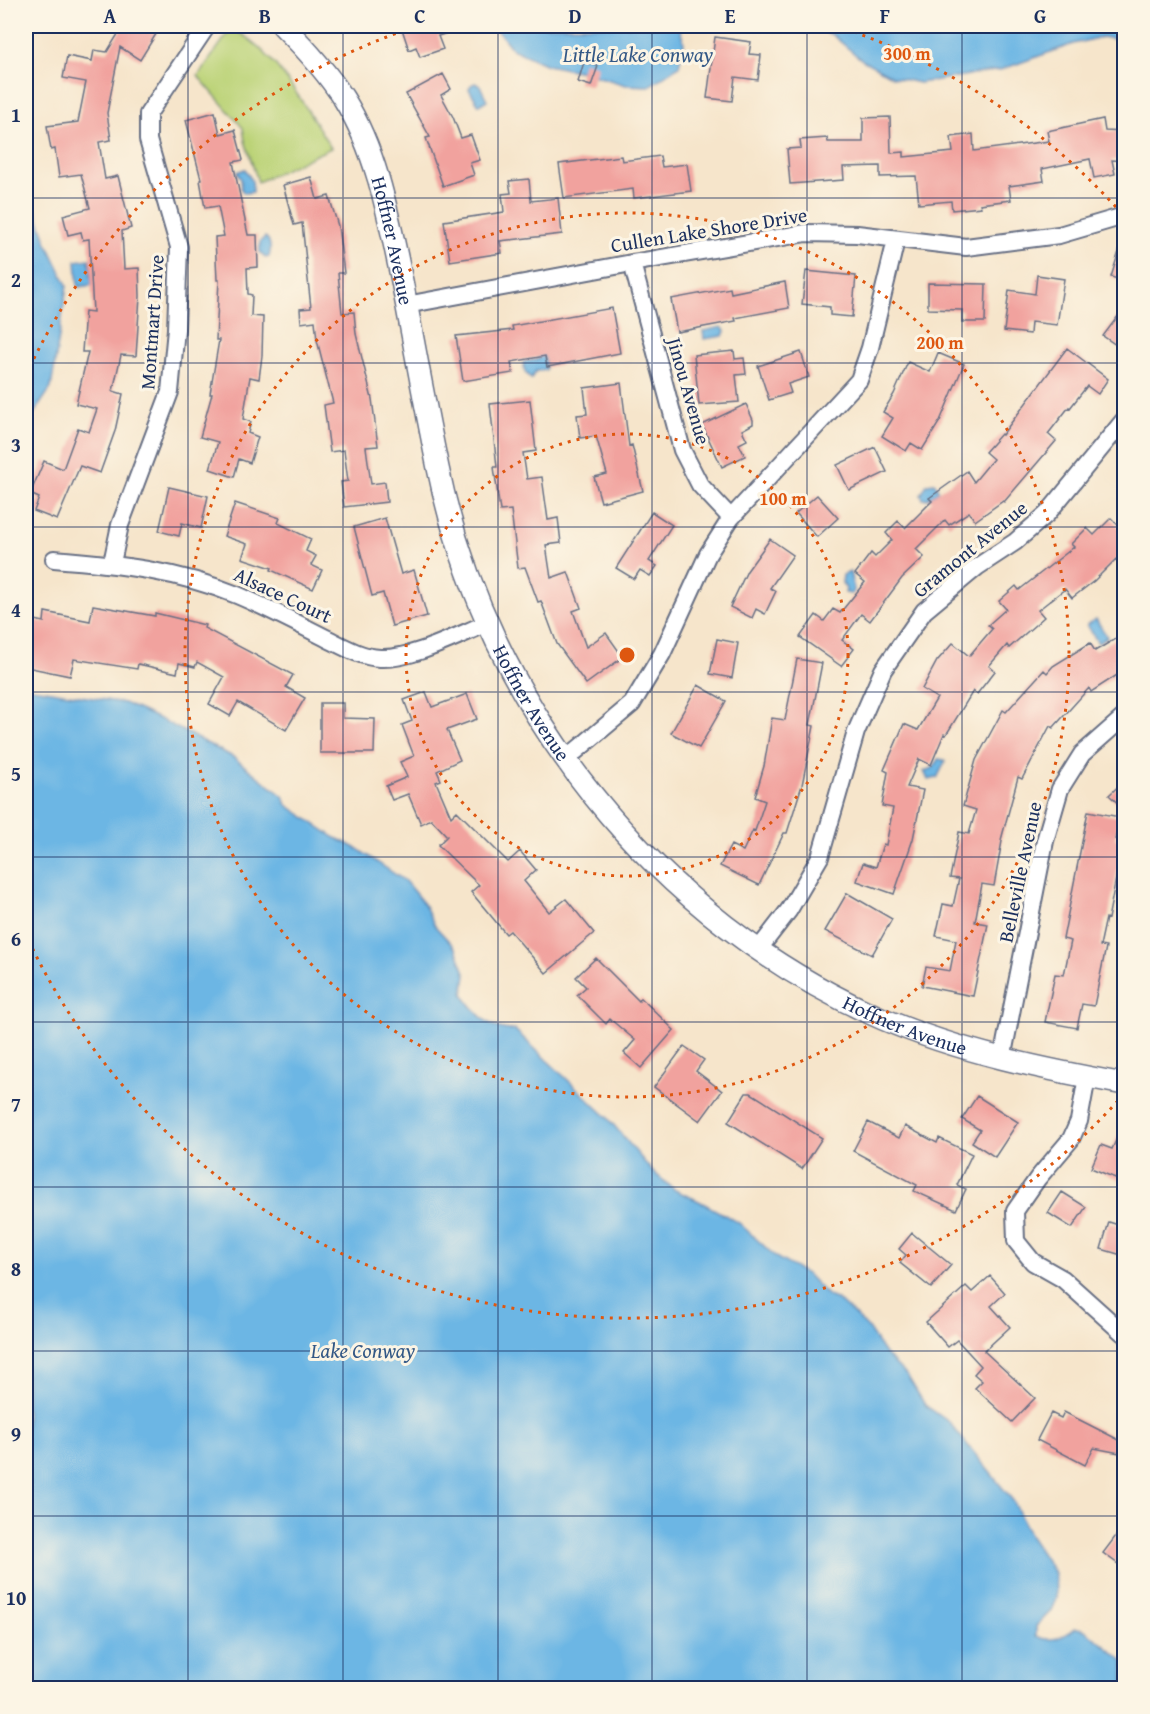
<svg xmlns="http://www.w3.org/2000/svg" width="1150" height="1714" font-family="'Gentium Book Plus',serif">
	<rect width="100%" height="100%" fill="#fcf5e5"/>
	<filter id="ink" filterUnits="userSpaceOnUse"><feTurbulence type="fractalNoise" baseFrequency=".0167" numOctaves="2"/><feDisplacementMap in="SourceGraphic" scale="12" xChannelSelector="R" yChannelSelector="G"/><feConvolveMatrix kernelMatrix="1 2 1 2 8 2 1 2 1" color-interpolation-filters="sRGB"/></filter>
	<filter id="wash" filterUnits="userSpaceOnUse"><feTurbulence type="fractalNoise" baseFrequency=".008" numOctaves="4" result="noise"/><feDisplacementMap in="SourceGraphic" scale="24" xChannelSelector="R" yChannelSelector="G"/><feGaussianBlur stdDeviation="1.35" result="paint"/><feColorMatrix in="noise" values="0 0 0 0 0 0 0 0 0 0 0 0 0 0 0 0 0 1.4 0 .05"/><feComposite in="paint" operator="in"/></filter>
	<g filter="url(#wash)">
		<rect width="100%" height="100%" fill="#f6e5cb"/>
		<path fill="#bbd377" stroke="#6b816a" stroke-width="1.5" d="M231,29C272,45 308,111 331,148L258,182L245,141L243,128L198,76Z"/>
		<path fill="#6cb6e4" stroke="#4472a1" stroke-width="1.5" d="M494,26H679L684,43L679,66L649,86L626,85L583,72L547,65L512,49Z
			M803,26H1124V41L1102,37L1073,44L1000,70L919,83L893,77L862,60L831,34Z
			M475,83L480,86L487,100L479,105L469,89L471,85Z
			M245,169L252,181L253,192L244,193L241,189V179L237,172Z
			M26,171L34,206L47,243L67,285L51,388L26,425Z
			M265,237C271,240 271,251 269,257L266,258L260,252V242Z
			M89,259L92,285L78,287L76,261Z
			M722,327L725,331L723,336L704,339L703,331Z
			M544,355L546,370L536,371L531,379L525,372L523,362L539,359L540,356Z
			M934,483L937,486L938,492L927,499H923L921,495L927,484Z
			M850,572L854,591L851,594L845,593L846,589L842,583L843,575Z
			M1096,619L1107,637L1098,643L1087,625Z
			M26,687L124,703L162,720L233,757L283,796L287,805L334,837L356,848L405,881L424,904L435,926L456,949L466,975L463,994C476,1014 490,1031 515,1030L607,1117L652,1171L675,1190L699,1201L738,1222L777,1258L808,1275L828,1296L838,1300L867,1327L885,1354L908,1377L925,1405L949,1422L1014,1502L1029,1535L1055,1574L1056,1598L1051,1611L1036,1626V1637C1052,1642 1063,1638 1075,1628C1077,1628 1083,1629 1085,1630C1088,1632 1123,1660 1124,1662V1688H26Z
			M938,759L944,760L945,762L937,778L928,780L924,771L933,768Z"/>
		<g id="blocks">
			<path fill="#f1a29e" d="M123,26H161L140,60L120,47L107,113L111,140L99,142L105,179L118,176L131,228L122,231L124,269L139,268L140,296L136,356L121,355L113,391L123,394L115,431L100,473L80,466L57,520L34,511L39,498L30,494L44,461L63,469L78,428L89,432L97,409L76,404L88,352H82L85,311L93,312L89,239L83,240L81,232L68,235L63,215L90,208L81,174L59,177L55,149L51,150L47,126L78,122L86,82L63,78L67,56L92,61L94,50L107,52Z
				M401,26H464V28L438,36L443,49L420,57L416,47L409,50Z
				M715,37L751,42L749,54L761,55L758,80L735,77L732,101L707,98Z
				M584,62L598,66L591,86L578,82Z
				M443,74L451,89L441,95L453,117L461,138L471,135L480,160L470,163L474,175L443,186L426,138L430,137L406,94Z
				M215,112L220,134L235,130L243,160L233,162L248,235H257L258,267L247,268L248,294L252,295L251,316L263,317L262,356L259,379L250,377L243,419L251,422L248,433L258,437L250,463L239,459L234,477L210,469L218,442L200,437L212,394H210L219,340H216L219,280H217L215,237L224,236L218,206L205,208L200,180L201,179L186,120Z
				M890,117L891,153L904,152V157L953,152L951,137L973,134L974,151L1049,141L1047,131L1103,119L1105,131L1125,132V161L1112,160L1115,174L1094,178L1090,159L1042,169L1044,181L1009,186L1011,200L980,204L981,207L952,210L951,201L919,204L916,176L880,177V166L843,167L844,180L790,184L787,149L801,148L800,140L827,138L828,142H863V118Z
				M621,156L622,161L660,156L662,167L687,164L691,191L634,198L633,189L564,198L559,164Z
				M311,177L317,199L329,196L338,226L344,273H338L342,313L354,312L356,334L372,399L378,446L366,447L371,484L385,482L387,502L344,507L341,482L348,481L344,450L330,452L324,405L333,403L317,340L315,321L301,323L300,309L311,308L302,223L294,225L283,185Z
				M529,179L531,201L558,198L562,234L500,241L502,253L450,261L444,221L504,212L502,194L511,193L509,181Z
				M1122,242H1125V281L1111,277Z
				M806,271L856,276L852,317L830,315V307L802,304Z
				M1037,275L1064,279L1057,325L1031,322L1030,334L1004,331L1009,290L1035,294Z
				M785,282L789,308L735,318L736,321L677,332L671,299L730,288L731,293Z
				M928,283L986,284L985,322H962V310L928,309Z
				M1125,307V351L1103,336Z
				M612,308L620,353L547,367L545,356L511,362L513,373L463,381L456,336L513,330L512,326Z
				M1067,348L1108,379L1098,394L1087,386L1070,408L1069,407L1048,434L1056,441L1004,502L1003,501L975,521L969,512L949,525L945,520L916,549L924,557L902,578L870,621L861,614L842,640L854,649L841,666L800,637L816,615L824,621L833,609L840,613L865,582L855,574L871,553L875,557L892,540L886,533L898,521L905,528L932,501L929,498L967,471L974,482L993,459L985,452L1001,434L1002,435Z
				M734,351L735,359L744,358L746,374L736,375L739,402L699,405L694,355Z
				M801,352L809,377L788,384L791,393L769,400L758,366Z
				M938,353L964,364L940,421L922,450L911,443L906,451L882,436L893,418L883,412L894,394L908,362L930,372Z
				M621,383L629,446L632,445L643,491L601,502L594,477L607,474L596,436L580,438L577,415L587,414L584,388Z
				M530,400L536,451L523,453L527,479L542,477L548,520L558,518L561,543L546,545L551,578L568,572L581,608L573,611L586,647L606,633L623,657L586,684L557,644L541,601L538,602L525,567L518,568L511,510L500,511L494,467H497L490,404Z
				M746,404L753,420V424L742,430L747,440L739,444L745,456L722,467L702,425Z
				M875,447L887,472L849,490L837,465Z
				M169,487L208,496L201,528L182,523L179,536L159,531Z
				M817,495L838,518L817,537L796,513Z
				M235,503L280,518L278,523L311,539L306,551L316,556L311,565L322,570L313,589L271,570L272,568L242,558L247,544L224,536Z
				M652,512L672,525L649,561L657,566L650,576L640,570L634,579L616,568Z
				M385,518L401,574L414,570L427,616L392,626L383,593L372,596L354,527Z
				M1111,518L1125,532V568L1116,559L1094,581L1072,598L1065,589L1038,610L1044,617L1009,648L1007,645L989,666L995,671L977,694L973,691L946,735L944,734L931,765L919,759L907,787L923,790L913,839L894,894L857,881L863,863L876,867L883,844L886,845L893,808L882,806L888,772L884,770L904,724L918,730L937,698L922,689L937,661L953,643L969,656L992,629L988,625L1006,609L999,601L1016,586L1019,590L1074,547L1071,544L1087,528L1094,535Z
				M770,539L793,555L770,588L776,591L765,614L756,609L752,618L730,607L747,571Z
				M93,605L155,616V613L205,625L204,628L293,675L286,687L305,698L286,730L238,702L230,716L209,704L224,677L197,662L195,667L179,663L177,673L138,664L137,669L74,659L70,676L26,667V644L30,619L44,622L45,612L90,621Z
				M1125,633V670L1091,692L1089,688L1053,728L1050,726L1022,779L1018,777L1001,840L1002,841L994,886L982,884L975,922L988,924L973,996L922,986L926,967L950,971L956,940L936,936L943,904L953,906L959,879L950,878L959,832L969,834L976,810L963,806L976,760L1003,710L1006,712L1044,670L1047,673L1053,666L1090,643L1095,651Z
				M717,639L738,643L732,678L710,674Z
				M797,659L822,663L810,725L814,726L802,785L787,833H784L759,885L720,866L731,845L743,851L753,830L755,831L765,801L755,797L764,766L772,718L785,720Z
				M698,685L726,701L699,748L671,733Z
				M426,692L432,707L467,694L477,719L447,730L460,760L437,771L441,780L436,782L451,817L457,811L508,862L520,851L536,870L524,881L549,912L566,899L594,933L546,973L510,931L506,934L471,892L479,885L438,845L447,836L431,819L421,824L408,794L392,800L386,786L407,777L400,762L414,756L402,725L412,721L404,700Z
				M320,703H343V718L375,719L374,753H320Z
				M1125,780V810L1109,795Z
				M1088,811L1120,817L1115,839L1125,840V864L1119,863L1108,919L1106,918L1100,946L1106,947L1094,1006L1082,1004L1077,1028L1045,1022L1055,974L1064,975L1071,941L1063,939Z
				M847,893L892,919L872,955L825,931Z
				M596,958L639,1001L641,998L674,1030L641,1068L624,1053L635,1040L610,1019L606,1024L577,995L586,987L576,977Z
				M684,1046L704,1060L696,1071L722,1091L700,1121L654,1087Z
				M746,1093H751L822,1138L802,1169L728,1122Z
				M977,1096L1018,1122L995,1157L972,1142L980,1130L962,1119Z
				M1125,1121V1182L1091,1168L1101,1145L1112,1149Z
				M868,1122L899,1138L905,1126L937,1143L939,1138L972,1154L957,1185L966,1189L956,1210L914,1191L917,1185L853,1151Z
				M1062,1192L1086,1207L1072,1228L1048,1213Z
				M1109,1222L1125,1227V1256L1101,1249Z
				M912,1233L951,1265L931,1288L900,1263L906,1255L899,1249Z
				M990,1276L1005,1293L991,1306L1010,1327L984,1351L1035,1398L1012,1422L975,1388L982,1381L974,1374L981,1366L957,1340L948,1347L926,1322L966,1286L972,1292Z
				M1064,1412L1125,1443V1454L1094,1448L1085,1465L1037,1440L1051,1413L1061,1418Z
				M1125,1524V1569L1103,1553Z"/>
		</g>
	</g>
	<g filter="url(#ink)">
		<use href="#blocks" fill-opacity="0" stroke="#686f84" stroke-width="1.5"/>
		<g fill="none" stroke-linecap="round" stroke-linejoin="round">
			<g stroke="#686f84" stroke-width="20">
				<path id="minor" d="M632,263L682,450L700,485L731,518
					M406,305L632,263L806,233L857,234L966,247L1059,235L1124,216
					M54,559C117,564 178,571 237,595C268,608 298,624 328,639C344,647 361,657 380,658C411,660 458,635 488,623
					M112,563L120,525L170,392L176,329L179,247L148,140V114L207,26
					M565,760L632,704L662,654L708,554L731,518L859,380L870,348L896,240
					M758,950L789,910L820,857L856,732L883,670L924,611L977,567L1015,542L1047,514L1124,420
					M1002,1059L1045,841L1060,789L1082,754L1124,717
					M1087,1077L1079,1121L1071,1139L1038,1178L1015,1211L1016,1241L1033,1262L1063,1279L1123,1333"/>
			</g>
			<g stroke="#686f84" stroke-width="24">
				<g id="major">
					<path id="s1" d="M283,26C305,48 327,72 344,99C378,154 389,219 402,281C414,343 425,406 438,468C487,708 658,922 883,1019C960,1052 1043,1069 1124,1084"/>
				</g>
			</g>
			<use href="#minor" stroke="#fff" stroke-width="16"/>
			<use href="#major" stroke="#fff" stroke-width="21"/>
		</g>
	</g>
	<path fill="none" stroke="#1b2f5e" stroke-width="1.5" stroke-opacity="0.55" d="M188,26V1688M343,26V1688M498,26V1688M652,26V1688M807,26V1688M962,26V1688M26,198H1124M26,363H1124M26,527H1124M26,692H1124M26,857H1124M26,1022H1124M26,1187H1124M26,1351H1124M26,1516H1124"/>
	<g fill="none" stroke="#de5710" stroke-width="3" stroke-dasharray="3 6">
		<circle cx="627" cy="655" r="221"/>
		<circle cx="627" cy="655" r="442"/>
		<path d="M1124 1094A663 663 0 0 1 26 935M26 375A663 663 0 0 1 417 26M837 26A663 663 0 0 1 1124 216"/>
	</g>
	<g text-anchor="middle" stroke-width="6" stroke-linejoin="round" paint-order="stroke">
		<g font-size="20" fill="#1b2f5e" stroke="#fcf5e5">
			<text transform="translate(709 230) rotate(-9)" y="7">Cullen Lake Shore Drive</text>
			<text dy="7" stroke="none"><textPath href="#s1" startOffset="246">Hoffner Avenue</textPath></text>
			<text transform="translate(152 322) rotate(-86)" y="7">Montmart Drive</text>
			<text transform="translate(689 391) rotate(74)" y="7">Jinou Avenue</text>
			<text transform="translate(970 549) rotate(-39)" y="7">Gramont Avenue</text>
			<text transform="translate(283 595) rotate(25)" y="7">Alsace Court</text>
			<text dy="7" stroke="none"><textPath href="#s1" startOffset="732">Hoffner Avenue</textPath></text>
			<text transform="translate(1020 872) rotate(-78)" y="7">Belleville Avenue</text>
			<text dy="7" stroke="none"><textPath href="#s1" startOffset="1236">Hoffner Avenue</textPath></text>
		</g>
		<g font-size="21" font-style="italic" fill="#335886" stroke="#fcf5e5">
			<text x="638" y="62">Little Lake Conway</text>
			<text x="363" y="1358">Lake Conway</text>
		</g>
	</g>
	<circle cx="627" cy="655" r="9" fill="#de5710" stroke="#fcf5e5" stroke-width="3"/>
	<g font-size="18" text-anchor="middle" font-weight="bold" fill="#de5710" stroke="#fcf5e5" stroke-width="6" stroke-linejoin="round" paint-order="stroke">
		<text x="907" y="60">300 m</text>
		<text x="940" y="349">200 m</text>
		<text x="783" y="505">100 m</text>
	</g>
	<rect width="1150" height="1714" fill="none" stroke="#fcf5e5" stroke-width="66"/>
	<rect x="33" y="33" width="1084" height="1648" fill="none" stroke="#1b2f5e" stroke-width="2"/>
	<g font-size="20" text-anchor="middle" font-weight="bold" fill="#1b2f5e">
		<text x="110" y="23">A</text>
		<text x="265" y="23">B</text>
		<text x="420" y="23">C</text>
		<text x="575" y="23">D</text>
		<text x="730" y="23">E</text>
		<text x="885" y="23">F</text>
		<text x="1040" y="23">G</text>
		<text x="16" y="122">1</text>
		<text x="16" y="287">2</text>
		<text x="16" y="452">3</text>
		<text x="16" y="617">4</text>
		<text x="16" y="781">5</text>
		<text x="16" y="946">6</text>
		<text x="16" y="1111">7</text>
		<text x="16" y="1276">8</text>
		<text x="16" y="1441">9</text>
		<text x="16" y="1605">10</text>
	</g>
</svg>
